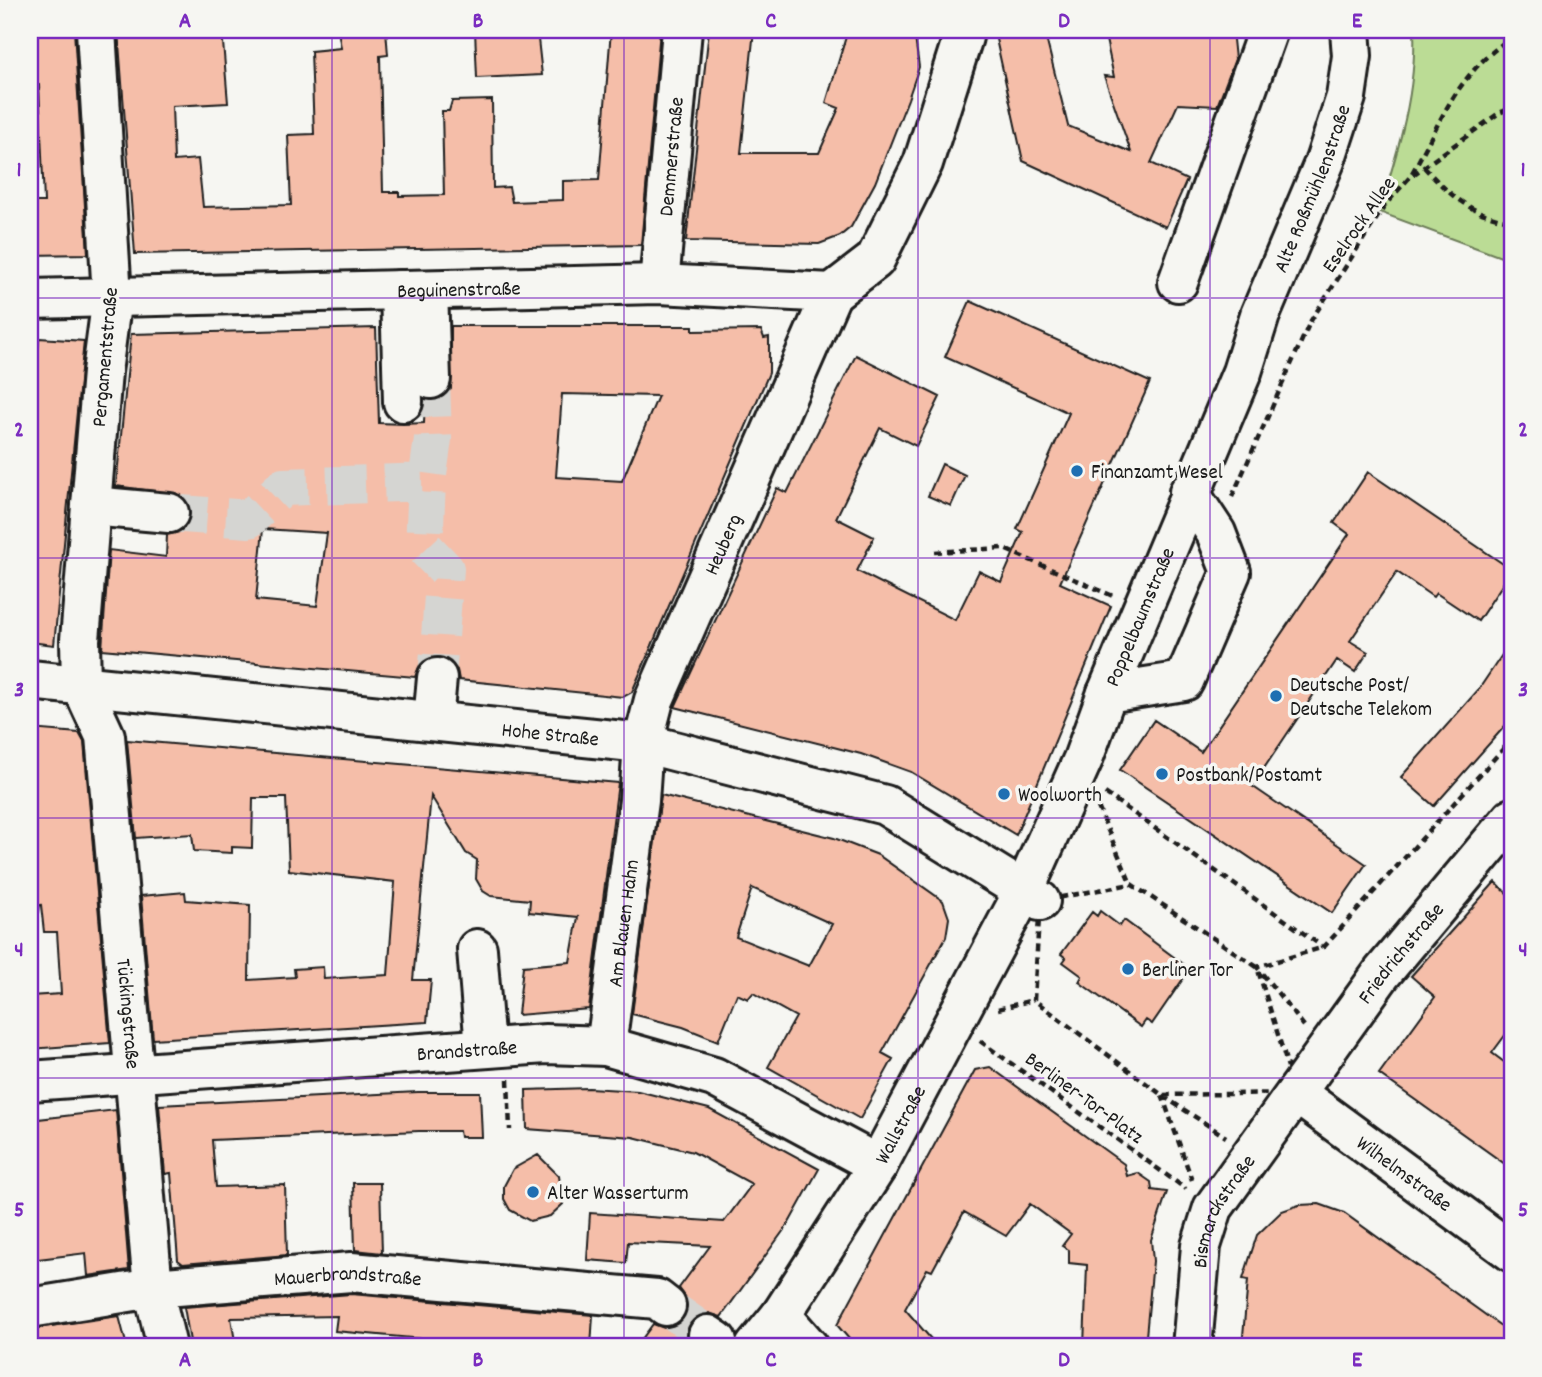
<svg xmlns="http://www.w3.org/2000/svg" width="1542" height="1377" font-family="Dekko,sans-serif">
	<rect width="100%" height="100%" fill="#f6f6f2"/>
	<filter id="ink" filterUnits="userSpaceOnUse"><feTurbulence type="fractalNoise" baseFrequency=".0143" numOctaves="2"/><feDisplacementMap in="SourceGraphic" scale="14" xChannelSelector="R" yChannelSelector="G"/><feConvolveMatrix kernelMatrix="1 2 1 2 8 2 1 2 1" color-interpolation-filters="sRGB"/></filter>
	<g filter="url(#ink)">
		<path fill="#bbdc95" stroke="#6c7c58" stroke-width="2" d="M1414,30H1512V261L1379,212C1397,154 1417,92 1414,30Z"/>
		<path fill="#f5bea9" stroke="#1c1c1c" stroke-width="2" fill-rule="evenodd" d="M30,30H74L88,254L30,255V202H44L39,85H30Z
			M118,30H222L228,103L172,106L174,161L198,159L203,207L291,205L288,135L314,134L311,51L341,48L338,30H386L388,55L380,56L383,192H399V196L444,195L442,111H449L452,101L492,100L493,188L509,187L512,202L563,200V181L599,180L611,30H660L641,245L135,254Z
			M475,30H537L542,75L477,78Z
			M709,30H754L741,153H819L839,108L826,103L848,30H914L919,67L908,99L875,183L851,227L840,236L819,244L686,241Z
			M994,30H1044L1068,126L1131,152L1104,76L1114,77L1104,30H1232L1235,59L1217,106L1178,104L1151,163L1187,180L1166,227L1023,161Z
			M970,301L1150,382L1060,583L1111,606L1016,835L911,772L861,754L675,707L777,488L787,493L856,355L940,397L916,446L880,428L836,518L874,537L857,571L955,620L979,571L1001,582L1023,532L1017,529L1069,413L945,357Z
			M451,326H693V331L761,330L764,338L769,337V373L632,692L623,697L459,680L457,670L450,661L438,656L427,658L420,665L415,677L102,649L109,550L166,557L167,535L179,532L187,525L191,516L189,504L181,495L116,486L131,334L376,328L379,423L403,424L424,423L425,399L442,398L451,389ZM562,394L658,396L622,481L556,477ZM263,529L327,533L317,606L256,600Z
			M39,338L84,341L54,645L30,642L33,545H30V441Z
			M942,464L965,475L951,506L928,496Z
			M1368,472L1512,570L1478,621L1436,593L1433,597L1397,572L1350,641L1368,652L1355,672L1337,660L1252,786L1366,864L1332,913L1120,770L1154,720L1201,752L1349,534L1334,523Z
			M1512,640V718L1434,806L1401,777L1479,689Z
			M30,729L79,733L84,742L110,1043L30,1049V996L61,994L57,932H44L41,905L30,907Z
			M127,740L618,783L589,1009L518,1015L523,966L570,962L578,917L529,912L530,900L491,896L483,891L476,879L477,860L466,853L431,796L413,980H431L427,1022L153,1039L141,896L185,892L186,900L250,905L249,980L295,977L294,969L323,967L324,979L388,975L395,882L289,870L286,798H253L252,848L232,847V853L194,851L192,834L136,838Z
			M661,795L834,838L878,855L943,901L949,918L946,937L882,1053L893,1059L860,1119L768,1067L796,1017L753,993L748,999L737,994L718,1041L683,1027L632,1014ZM752,888L832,924L809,966L736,937Z
			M1495,882L1512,898V1026L1492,1053L1512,1068V1169L1379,1074L1435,997L1411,976Z
			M1100,911L1120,926L1124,920L1186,966L1181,973L1185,976L1152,1024L1146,1020L1141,1027L1079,982L1082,976L1063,962L1066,958L1061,954L1092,912L1097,916Z
			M990,1067L1124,1164L1127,1176L1138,1173L1151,1182L1152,1190L1167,1192L1151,1240L1153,1261L1145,1347H1084L1087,1265L1069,1263V1250L1062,1246L1071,1234L1030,1204L1006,1236L964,1212L932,1271L927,1269L905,1309L938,1347H856L837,1325L975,1070Z
			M589,1088L638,1091L709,1109L819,1169L789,1223L721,1317L709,1313L698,1316L690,1322L686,1334L691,1347H636L653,1324L664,1328L674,1326L684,1319L688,1308L686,1298L679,1288L710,1246L628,1242L626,1263L587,1260L590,1213L724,1222L752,1184L693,1152L633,1137L527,1129L526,1090Z
			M418,1092H480L482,1137H460L459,1131H419L212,1140L216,1187L285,1185L287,1255L183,1264L178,1260L171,1173L165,1174L159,1105Z
			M116,1110L129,1270L88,1276L86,1253L30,1260V1120Z
			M538,1155L559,1176L563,1204L550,1216L530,1221L510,1210L504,1199V1186L513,1169Z
			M353,1183H380L382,1253L355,1250Z
			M1319,1204L1344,1213L1512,1334V1347H1242L1248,1280L1243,1279L1257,1235L1282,1211L1299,1205Z
			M351,1294L593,1315L591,1347H511L335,1331L337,1316L231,1318L236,1347H191L184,1307Z
			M119,1316L127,1347H30V1329Z"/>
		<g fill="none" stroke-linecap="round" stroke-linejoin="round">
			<path stroke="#d5d5d2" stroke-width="38" stroke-dasharray="38 19" stroke-linecap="butt" d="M431,379L433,439L427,482L424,547L445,569L437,678
				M169,513L249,519L283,487L427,482
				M666,1306L708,1335"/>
			<g stroke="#1c1c1c" stroke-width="44">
				<g id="minor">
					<path id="s1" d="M96,30L112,297L102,372L80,640L81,684L105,736L153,1288L167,1347"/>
					<path d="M1178,282L1268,30"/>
					<path id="s2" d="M659,284L682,30"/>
					<path d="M400,290L403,402"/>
					<path d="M428,290L431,379"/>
					<path id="s3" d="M30,299L659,284L832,293L875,260L923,163L963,37L962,30"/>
					<path d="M91,506L169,513"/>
					<path id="s4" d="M30,680L643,743L885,805L1040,901"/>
					<path d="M1107,693L1184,681L1231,572L1216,533L1189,492"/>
					<path d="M433,721L437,678"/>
					<path d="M477,949L485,1048"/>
					<path id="s5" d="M606,1046L639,801L643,743L654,700L832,293"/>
					<path id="s6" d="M30,1081L546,1044L606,1046L714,1077L878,1165"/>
					<path id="s7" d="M1296,1093L1512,1252"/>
					<path id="s8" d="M30,1308L153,1288L351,1272L657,1299L666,1306"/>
					<path d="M781,1315L809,1347"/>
					<path d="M708,1335L717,1341L718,1347"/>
					<path id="s9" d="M755,1347L781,1315L878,1165L1024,891L1083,759L1107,693L1242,372L1260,315L1325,161L1346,97L1352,56L1350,30"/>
					<path id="s10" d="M1192,1347L1201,1246L1213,1208L1382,973L1512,818"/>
				</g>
			</g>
			<path stroke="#1c1c1c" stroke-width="4.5" stroke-dasharray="7 5" stroke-linecap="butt" d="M1424,167C1450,196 1472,215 1512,221
				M1412,173C1443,117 1457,74 1512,37
				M1232,497L1310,322L1386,204L1410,177L1499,113L1512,108
				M935,552L1002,548L1113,596
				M1105,793L1323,947
				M1098,807L1131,884
				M1131,884L1257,967L1296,1093L1162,1095L1034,1000L1040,901Z
				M998,1009L1033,1000
				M1304,1026L1257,967L1324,947L1512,739
				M980,1041L1186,1189
				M508,1079L510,1130
				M1162,1095L1192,1180
				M1163,1096L1226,1137"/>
			<use href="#minor" stroke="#f6f6f2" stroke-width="38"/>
		</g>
	</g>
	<path fill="none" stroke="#7b2cbf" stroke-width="2" stroke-opacity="0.55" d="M332,30V1347M624,30V1347M918,30V1347M1210,30V1347M30,298H1512M30,558H1512M30,818H1512M30,1078H1512"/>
	<g fill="#1f6fb2" stroke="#f6f6f2" stroke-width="2.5">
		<circle cx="1077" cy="471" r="7"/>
		<circle cx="1276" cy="696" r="7"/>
		<circle cx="1162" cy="774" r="7"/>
		<circle cx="1004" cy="794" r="7"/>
		<circle cx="1128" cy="969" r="7"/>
		<circle cx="533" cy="1192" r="7"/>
	</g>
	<g text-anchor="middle" stroke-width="7" stroke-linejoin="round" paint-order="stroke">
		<g font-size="21" fill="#1c1c1c" stroke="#f6f6f2">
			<text dy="7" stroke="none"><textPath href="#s2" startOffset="128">Demmerstraße</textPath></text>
			<text dy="7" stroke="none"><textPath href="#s9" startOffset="1290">Alte Roßmühlenstraße</textPath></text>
			<text transform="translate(1358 224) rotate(-55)" y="7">Eselrock Allee</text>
			<text dy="7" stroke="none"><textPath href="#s3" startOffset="429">Beguinenstraße</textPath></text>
			<text transform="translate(104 357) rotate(-85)" y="7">Pergamentstraße</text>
			<text dy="7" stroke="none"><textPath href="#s5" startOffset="520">Heuberg</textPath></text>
			<text dy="7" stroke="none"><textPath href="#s9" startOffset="828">Poppelbaumstraße</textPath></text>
			<text dy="7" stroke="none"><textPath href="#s4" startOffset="523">Hohe Straße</textPath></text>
			<text dy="7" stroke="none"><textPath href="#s5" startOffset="124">Am Blauen Hahn</textPath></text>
			<text dy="7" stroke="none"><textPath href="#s10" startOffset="458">Friedrichstraße</textPath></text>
			<text dy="7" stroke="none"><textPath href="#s1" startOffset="992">Tückingstraße</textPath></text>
			<text dy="7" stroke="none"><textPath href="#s6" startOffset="438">Brandstraße</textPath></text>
			<text transform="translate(1085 1097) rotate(36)" y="7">Berliner-Tor-Platz</text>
			<text dy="7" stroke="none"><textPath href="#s9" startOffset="266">Wallstraße</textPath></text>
			<text dy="7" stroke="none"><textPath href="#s7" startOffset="135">Wilhelmstraße</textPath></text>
			<text dy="7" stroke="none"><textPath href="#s10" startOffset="142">Bismarckstraße</textPath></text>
			<text dy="7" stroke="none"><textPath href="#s8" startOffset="320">Mauerbrandstraße</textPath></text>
		</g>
		<g font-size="21" fill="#1c1c1c" stroke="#f6f6f2" text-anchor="start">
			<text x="1091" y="478">Finanzamt Wesel</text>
			<text x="1290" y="691">Deutsche Post/<tspan x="1290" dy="24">Deutsche Telekom</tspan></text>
			<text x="1176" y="781">Postbank/Postamt</text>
			<text x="1018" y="801">Woolworth</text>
			<text x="1142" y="976">Berliner Tor</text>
			<text x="547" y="1199">Alter Wasserturm</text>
		</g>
	</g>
	<rect width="1542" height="1377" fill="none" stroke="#f6f6f2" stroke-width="77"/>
	<rect x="38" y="38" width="1466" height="1300" fill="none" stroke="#7b2cbf" stroke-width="2.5"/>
	<g font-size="23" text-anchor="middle" font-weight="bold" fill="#7b2cbf">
		<text x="185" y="27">A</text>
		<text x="478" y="27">B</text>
		<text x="771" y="27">C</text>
		<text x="1064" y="27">D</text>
		<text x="1357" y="27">E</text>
		<text x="19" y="176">1</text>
		<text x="1523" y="176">1</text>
		<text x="19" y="436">2</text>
		<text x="1523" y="436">2</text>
		<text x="19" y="696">3</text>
		<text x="1523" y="696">3</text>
		<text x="19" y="956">4</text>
		<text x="1523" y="956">4</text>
		<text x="19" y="1216">5</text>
		<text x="1523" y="1216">5</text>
		<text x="185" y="1366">A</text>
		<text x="478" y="1366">B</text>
		<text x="771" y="1366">C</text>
		<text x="1064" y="1366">D</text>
		<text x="1357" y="1366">E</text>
	</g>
</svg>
